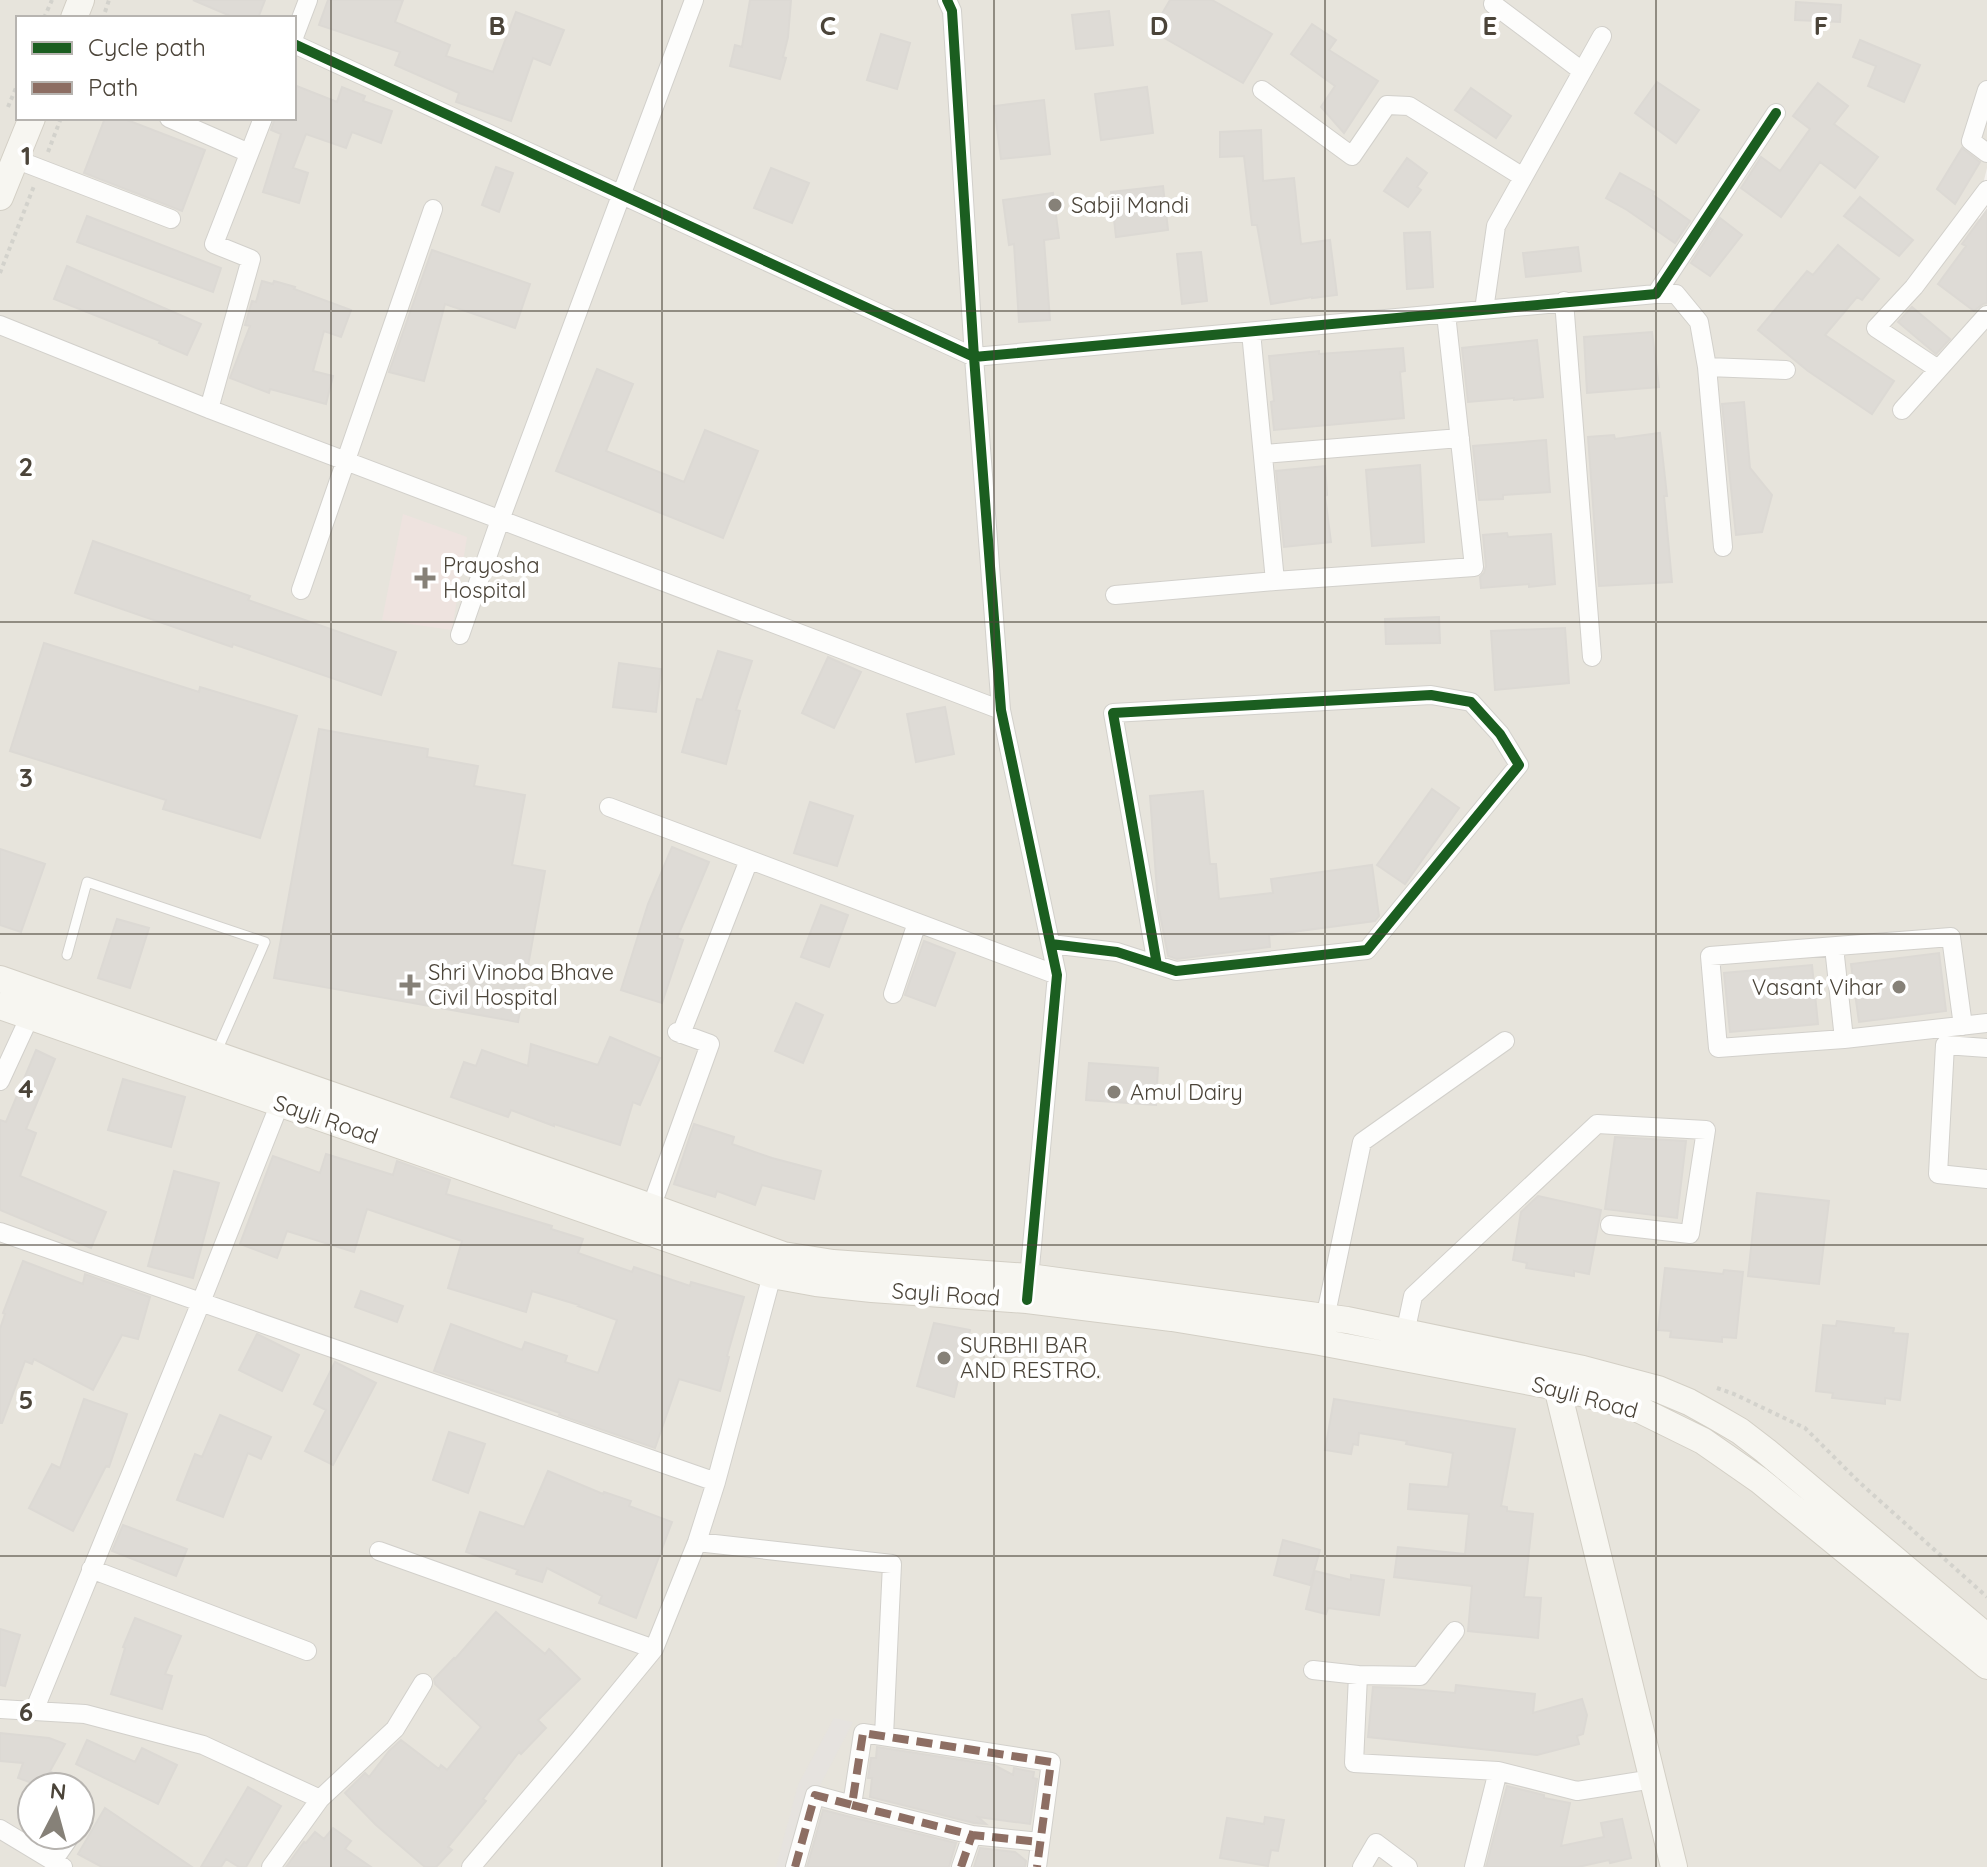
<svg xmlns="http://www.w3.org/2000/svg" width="1987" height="1867" font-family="Quicksand,sans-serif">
	<rect width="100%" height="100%" fill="#f4f2ee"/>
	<path fill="#e7e4dc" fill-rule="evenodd" d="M0,0H1987V168L1976,213L1987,238V1867H0ZM18,18H294V118H18ZM32,1787H80V1835H32Z"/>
	<path fill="#eee3df" d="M403,514L467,537L452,630L382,620Z"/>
	<path fill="#e6e3df" d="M834,1718L853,1722L815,1795L795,1867H776L798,1785Z"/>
	<path fill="#dedbd6" stroke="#dcd9d4" stroke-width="2" d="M193,0H265L258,18H235Z
		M328,0H403L395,22L450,45L446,56L493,72L516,12L564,30L550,65L533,58L511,121L456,102L459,93L395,65L400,52L319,25Z
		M750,0H791L788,37L783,57L786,58L780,79L730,66L735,45L742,47Z
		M1170,0H1212L1272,34L1243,83L1152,31Z
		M1796,2L1841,5L1840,22L1795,20Z
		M1109,11L1113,45L1076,49L1072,15Z
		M1312,24L1336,40L1329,50L1378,81L1344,133L1321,107L1335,86L1291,54Z
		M881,34L910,43L897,89L867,80Z
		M1860,40L1920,65L1904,102L1868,86L1876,66L1853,57Z
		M1657,82L1699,110L1676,143L1635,113Z
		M1818,83L1848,106L1834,124L1878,157L1855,188L1820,162L1781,217L1741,188L1761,157L1780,171L1810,129L1793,116Z
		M294,85L337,102L342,87L365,96L363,101L392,111L381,143L352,132L346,148L306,134L293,168L308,173L299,203L263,192L281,134L271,130L275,118H294Z
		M1147,87L1153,133L1101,140L1095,94Z
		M1471,88L1511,116L1496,138L1455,110Z
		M1044,100L1050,154L1001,159L994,106Z
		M105,118H122L205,150L182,211L84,173Z
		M1261,130L1263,181L1294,178L1301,244L1330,240L1337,295L1312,298V297L1271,304L1257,225H1252L1244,156L1220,157V132Z
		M1962,148L1980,162L1955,204L1937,189Z
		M1407,158L1427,173L1417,187L1421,190L1408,207L1384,191Z
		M496,167L513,173L499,212L482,205Z
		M771,168L809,183L792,223L754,208Z
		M1620,173L1654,192L1653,195L1690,221L1675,243L1627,210L1606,198Z
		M1163,186L1168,230L1116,237L1111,192Z
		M1053,193L1059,238L1044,240L1050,320L1019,322L1014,244L1009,245L1003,200Z
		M1860,197L1913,240L1899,256L1844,216Z
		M1987,210V303L1983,304L1974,311L1938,284L1966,246L1962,244Z
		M87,216L221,268L213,292L77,242Z
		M1720,218L1742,235L1710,276L1691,263Z
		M1430,232L1433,287L1407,289L1404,233Z
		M1838,245L1879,279L1862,300L1857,297L1825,335L1894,381L1872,414L1808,371L1758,330L1807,271L1813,275Z
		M1578,247L1581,271L1526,277L1523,253Z
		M432,250L530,284L515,328L445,304L424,381L389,372Z
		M1201,252L1207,301L1182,304L1177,254Z
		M67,266L201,324L187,355L159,343L160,341L54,299Z
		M262,281L273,284L274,281L295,287L294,289L351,310L341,337L324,331L313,371L333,376L326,404L270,389L269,393L230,378L250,326L245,325L252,301L256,302Z
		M1912,307L1950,339L1936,354L1898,322Z
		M1652,332L1659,387L1587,393L1584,337Z
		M1537,340L1543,397L1514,400V398L1468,402L1462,348Z
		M1403,348L1405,371L1400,372L1404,418L1274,430L1271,402L1274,401L1269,356L1319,351V354Z
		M597,369L633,384L606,451L684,482L705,430L758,451L723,538L556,471Z
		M1744,402L1750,468L1772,495L1762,532L1736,535L1722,404Z
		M1660,433L1667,496H1664L1672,582L1599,586L1588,437L1614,435L1615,439Z
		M1546,440L1550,492L1503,495V499L1479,500L1473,446Z
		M1420,465L1424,542L1372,546L1366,470Z
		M1325,466L1327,495L1325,496L1331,542L1284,547L1276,471Z
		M1507,533L1508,537L1551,534L1555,584L1529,587V584L1481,588L1480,577L1484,573L1486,566L1483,535Z
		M93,541L250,596L248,600L396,652L381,695L233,644L232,647L75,593Z
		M1439,617L1440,643L1386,644L1385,619Z
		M1565,628L1569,683L1495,690L1491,631Z
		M44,643L199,692L200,687L297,716L260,838L163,809L166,800L10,751Z
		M718,651L752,661L736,710L740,711L726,764L682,752L697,699L702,700Z
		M828,657L861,672L834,728L802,713Z
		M619,663L661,669L656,712L613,707Z
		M945,707L954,754L916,762L907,714Z
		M319,729L428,749L427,757L478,766L474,786L525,795L512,865L545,871L518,1022L274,978Z
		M1432,789L1459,808L1405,884L1377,865Z
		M1203,791L1210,864H1216L1219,899L1273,893L1271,879L1372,865L1379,916L1375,921L1269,935L1270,947L1177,959L1168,956L1158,904L1150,796Z
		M810,802L853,816L837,866L794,853Z
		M672,847L709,862L677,938L683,940L662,1003L621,990L648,904Z
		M0,849L45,864L21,932L0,925Z
		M821,905L848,915L829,967L801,957Z
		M117,919L149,928L130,988L98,978Z
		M924,941L955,953L935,1006L905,995Z
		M1939,953L1946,1011L1859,1022L1851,964Z
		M1812,965L1818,1024L1730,1032L1724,973Z
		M796,1003L823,1015L803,1063L775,1051Z
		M610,1037L660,1058L640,1105L633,1102L620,1145L554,1124V1126L511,1110L508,1117L451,1097L464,1062L476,1066L482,1050L528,1066L531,1044L598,1065Z
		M36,1050L55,1059L26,1129L36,1133L20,1176L106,1212L91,1248L0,1210V1120L6,1122Z
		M1089,1063L1158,1068L1156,1105L1086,1100Z
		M123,1079L185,1097L171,1147L108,1130Z
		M694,1124L734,1137L732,1144L772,1158L821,1171L814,1199L762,1185L755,1205L717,1191L715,1197L674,1184Z
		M1615,1137L1686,1141L1677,1218L1605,1209Z
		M326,1154L393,1175L397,1161L450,1180L446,1194L552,1226L551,1229L583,1239L578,1253L632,1272L634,1267L690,1286L691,1282L744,1297L727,1356L729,1357L720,1391L679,1379L655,1448L559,1415L560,1413L434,1371L451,1324L522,1350L525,1342L567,1356L565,1362L598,1373L617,1320L578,1306L579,1305L532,1291L526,1312L448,1288L462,1241L367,1209L354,1252L287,1231L277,1258L240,1244L273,1156L320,1173Z
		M174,1171L219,1183L193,1278L148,1266Z
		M1757,1193L1829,1201L1819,1284L1748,1276Z
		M1538,1196L1601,1210L1589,1274L1574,1271V1276L1526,1268L1527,1263L1513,1260L1521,1212Z
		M23,1261L83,1284L85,1274L150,1297L138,1339L122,1335L93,1390L34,1359L32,1364L25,1361L2,1423H0V1329L5,1314L3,1313Z
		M1665,1268L1723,1274L1724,1270L1743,1272L1736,1338L1722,1337V1342L1670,1337L1671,1331L1658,1330Z
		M361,1291L403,1306L397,1322L355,1307Z
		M1837,1321L1894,1328L1893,1333L1908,1334L1900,1400L1885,1398V1404L1832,1398L1833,1393L1816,1391L1823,1325L1836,1326Z
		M934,1323L970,1330L954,1397L917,1386Z
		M257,1334L299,1355L282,1391L239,1370Z
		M335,1362L376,1383L333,1465L305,1451L326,1410L314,1404Z
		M84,1399L127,1414L109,1467L106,1466L73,1531L29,1508L52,1464L60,1468Z
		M1334,1399L1515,1429L1501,1506L1507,1507V1511L1533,1514L1524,1597L1541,1598L1538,1638L1468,1631L1472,1586L1394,1577L1398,1547L1465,1554L1469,1514L1408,1509L1410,1484L1448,1487L1453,1453L1406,1444L1407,1441L1359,1433L1358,1445L1353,1444L1351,1454L1325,1450Z
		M220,1415L271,1437L261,1459L248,1453L223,1517L177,1500L195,1454L202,1457Z
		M449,1432L485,1444L468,1493L433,1480Z
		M548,1471L603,1494L604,1492L631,1501L629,1506L672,1522L636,1618L599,1603L602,1596L547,1568L542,1582L516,1574L518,1570L466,1552L480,1512L524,1527Z
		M123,1525L187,1549L176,1576L112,1551Z
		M1283,1540L1320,1550L1310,1585L1274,1575Z
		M1315,1571L1351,1580V1575L1384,1580L1379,1615L1328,1608L1326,1614L1306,1609Z
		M496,1612L545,1654L549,1649L580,1679L538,1720L546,1728L521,1754L519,1752L483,1799L486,1801L448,1847L452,1850L436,1867H425L376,1825L345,1793L365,1773L369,1777L389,1751L401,1740L439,1769L441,1765L447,1770L481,1727L435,1684L434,1679L454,1658L455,1659Z
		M135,1618L181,1636L165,1674L172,1676L162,1709L111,1694L125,1648L123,1647Z
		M0,1629L20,1635L5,1686L0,1685Z
		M1456,1685L1535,1694L1533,1713L1582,1699L1587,1715L1583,1734L1577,1736L1579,1744L1537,1755L1368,1737L1373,1687L1401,1688L1455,1693Z
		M0,1733L49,1738L65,1744L50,1771L73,1787H43L18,1778L23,1763L0,1761Z
		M87,1740L135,1762L142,1748L177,1765L158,1804L76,1764Z
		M877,1747L994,1765L1013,1775L1014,1768L1034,1772L1033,1778L1037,1779L1030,1824L978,1817L986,1824L974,1823L870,1797L872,1778H868L871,1758H876Z
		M1507,1786L1544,1795V1798L1570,1803L1561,1846L1604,1837L1601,1823L1622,1819L1631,1858L1610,1863L1609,1860L1578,1867H1486Z
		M248,1787L281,1806L246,1867H239L226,1859L221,1867H201Z
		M105,1808L192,1867H102L78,1854Z
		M823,1810L956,1843L949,1867H807Z
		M1265,1817L1284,1820L1278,1851L1271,1850L1268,1866L1220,1858L1227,1818L1264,1824Z
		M333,1828L351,1841L345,1849L371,1867H286L304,1842L306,1843L315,1832L324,1839Z
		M980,1848L1015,1852L1026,1861L1025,1867H974Z"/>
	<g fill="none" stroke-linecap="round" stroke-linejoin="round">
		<g stroke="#d2d0cb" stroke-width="11">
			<path id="lane" d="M67,955L87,882L265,942L217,1051"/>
		</g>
		<g stroke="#d2d0cb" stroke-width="20">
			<path id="street" d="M947,0L952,11L974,357L1001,710L1057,975L1028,1289
				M1493,4L1582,71
				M294,37L308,0
				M294,44L974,357L1656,294L1776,113
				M1262,90L1352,156L1387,105L1409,106L1523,177
				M1987,90L1971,141L1987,153
				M169,118L249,153
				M15,159L171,219
				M1656,294H1676L1699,322L1707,367L1786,370
				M1564,301L1592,657
				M1484,310L1496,226L1602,36
				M0,325L209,409L1001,710
				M1251,332L1275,581L1474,567L1446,314
				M1707,367L1723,547
				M1938,369L1876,328L1914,287L1987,190
				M209,409L251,259L214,244L263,118
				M1902,410L1987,315
				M1263,454L1460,438
				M301,590L433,209
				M1115,595L1275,581
				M460,635L500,520L694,0
				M609,807L1057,975
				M1051,944L1117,952L1176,971L1367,950L1519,765L1500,734L1471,702L1431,695L1113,713L1157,965
				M1834,947L1844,1039
				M893,994L917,923
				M1963,1026L1951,937L1710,956L1718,1048L1844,1039L1987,1023
				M681,1034L749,860
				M1987,1048L1945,1045L1938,1174L1987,1179
				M0,1081L30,1016
				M647,1219L710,1044L677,1032
				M0,1232L716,1482
				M1323,1328L1362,1142L1505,1041
				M1403,1343L1413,1296L1597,1124L1706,1130L1690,1234L1610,1225
				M697,1542L892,1564L884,1736
				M379,1551L654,1649
				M91,1569L307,1651
				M1313,1670L1358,1675L1354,1763L1498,1771L1577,1791L1653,1779
				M1358,1675L1420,1676L1455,1631
				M0,1709L85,1714L203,1745L320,1799L395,1729L423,1683
				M34,1711L201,1302L280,1103
				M852,1805L972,1835L1040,1842
				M80,1822L83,1817
				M0,1829L63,1867
				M53,1861L71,1835
				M271,1867L320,1799
				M471,1867L580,1739L654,1649L697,1542L716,1482L772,1275
				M795,1867L815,1795L852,1805L863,1733L1051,1762L1037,1867
				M961,1867L972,1835
				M1362,1867L1376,1843L1408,1867
				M1474,1867L1498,1771"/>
		</g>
		<g stroke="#d3cfc5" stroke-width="28">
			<path id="secondary" d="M74,18L81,0
				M0,197L32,118
				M0,979L651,1207L783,1255L833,1263L1029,1277L1347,1320L1583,1369L1658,1389L1689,1402L1716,1417L1740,1431L1766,1451L1987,1637
				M0,1006L772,1275L816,1283L872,1289L1027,1300L1172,1318L1320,1342L1557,1387L1632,1406L1703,1441L1759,1480L1987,1666
				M1557,1387L1674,1867"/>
		</g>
		<path stroke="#d3d2cc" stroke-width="4" stroke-dasharray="4 4" stroke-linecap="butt" d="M105,12L109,0
			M44,18L52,0
			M8,107L18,83
			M48,152L61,118
			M0,273L34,186
			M1717,1388L1734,1394L1805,1428L1859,1482L1987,1597"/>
		<use href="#lane" stroke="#fdfdfc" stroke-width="9"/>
		<use href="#street" stroke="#fdfdfc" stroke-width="18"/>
		<use href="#secondary" stroke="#f7f6f1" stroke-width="26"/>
		<path stroke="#8d6e63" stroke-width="8" stroke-dasharray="16 8" stroke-linecap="butt" d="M852,1805L972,1835L1040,1842
			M795,1867L815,1795L852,1805L863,1733L1051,1762L1037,1867
			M961,1867L972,1835"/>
		<g stroke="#fff" stroke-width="15">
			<path id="cycleway" d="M947,0L952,11L974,357L1001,710L1057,975L1027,1300
				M294,44L974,357L1656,294L1776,113
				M1051,944L1117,952L1176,971L1367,950L1519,765L1500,734L1471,702L1431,695L1113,713L1157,965"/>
		</g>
		<use href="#cycleway" stroke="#1b5e20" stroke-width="10"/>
	</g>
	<path fill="none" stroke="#4b4439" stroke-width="2" stroke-opacity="0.55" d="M331,0V1867M662,0V1867M994,0V1867M1325,0V1867M1656,0V1867M0,311H1987M0,622H1987M0,934H1987M0,1245H1987M0,1556H1987"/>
	<g fill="#868178" stroke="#fff" stroke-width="3">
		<circle cx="1055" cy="205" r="8"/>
		<path d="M421 566h8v8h8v8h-8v8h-8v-8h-8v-8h8z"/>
		<path d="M406 973h8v8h8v8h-8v8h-8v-8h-8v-8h8z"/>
		<circle cx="1899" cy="987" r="8"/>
		<circle cx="1114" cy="1092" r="8"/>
		<circle cx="944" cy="1358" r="8"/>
	</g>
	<g text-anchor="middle" stroke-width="8" stroke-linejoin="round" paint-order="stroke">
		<g font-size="22" fill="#4b4439" stroke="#fff" text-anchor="start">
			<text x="1071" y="213">Sabji Mandi</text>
			<text x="443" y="573">Prayosha<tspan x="443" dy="25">Hospital</tspan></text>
			<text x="428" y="980">Shri Vinoba Bhave<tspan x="428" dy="25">Civil Hospital</tspan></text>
			<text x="1883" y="995" text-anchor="end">Vasant Vihar</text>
			<text x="1130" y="1100">Amul Dairy</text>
			<text x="960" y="1353">SURBHI BAR<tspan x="960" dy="25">AND RESTRO.</tspan></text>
		</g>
		<g font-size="22" fill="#4b4439" stroke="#fff">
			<text transform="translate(326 1119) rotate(19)" y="8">Sayli Road</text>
			<text transform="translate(946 1294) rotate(4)" y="8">Sayli Road</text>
			<text transform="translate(1585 1397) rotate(15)" y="8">Sayli Road</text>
		</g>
	</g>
	<g font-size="26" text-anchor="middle" font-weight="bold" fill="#4b4439" stroke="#fff" stroke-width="8" stroke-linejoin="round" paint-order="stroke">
		<text x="497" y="35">B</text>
		<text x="828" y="35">C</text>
		<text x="1159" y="35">D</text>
		<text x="1490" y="35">E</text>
		<text x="1821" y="35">F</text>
		<text x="26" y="165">1</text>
		<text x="26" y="476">2</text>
		<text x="26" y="787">3</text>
		<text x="26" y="1098">4</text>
		<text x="26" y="1409">5</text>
		<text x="26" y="1721">6</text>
	</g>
	<rect x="16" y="16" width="280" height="104" fill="#ffffff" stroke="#b7b4b0" stroke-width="2"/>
	<rect x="32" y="42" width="40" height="12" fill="#1b5e20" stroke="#b7b4b0" stroke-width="2"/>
	<text x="88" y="56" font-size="24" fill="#4b4439">Cycle path</text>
	<rect x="32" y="82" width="40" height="12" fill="#8d6e63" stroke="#b7b4b0" stroke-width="2"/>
	<text x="88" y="96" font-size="24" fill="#4b4439">Path</text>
	<g transform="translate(56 1811) rotate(6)"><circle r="38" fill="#ffffff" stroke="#b7b4b0" stroke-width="2"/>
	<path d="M0-6L14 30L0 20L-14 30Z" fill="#868178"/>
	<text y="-12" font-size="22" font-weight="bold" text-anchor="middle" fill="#4b4439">N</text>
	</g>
</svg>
